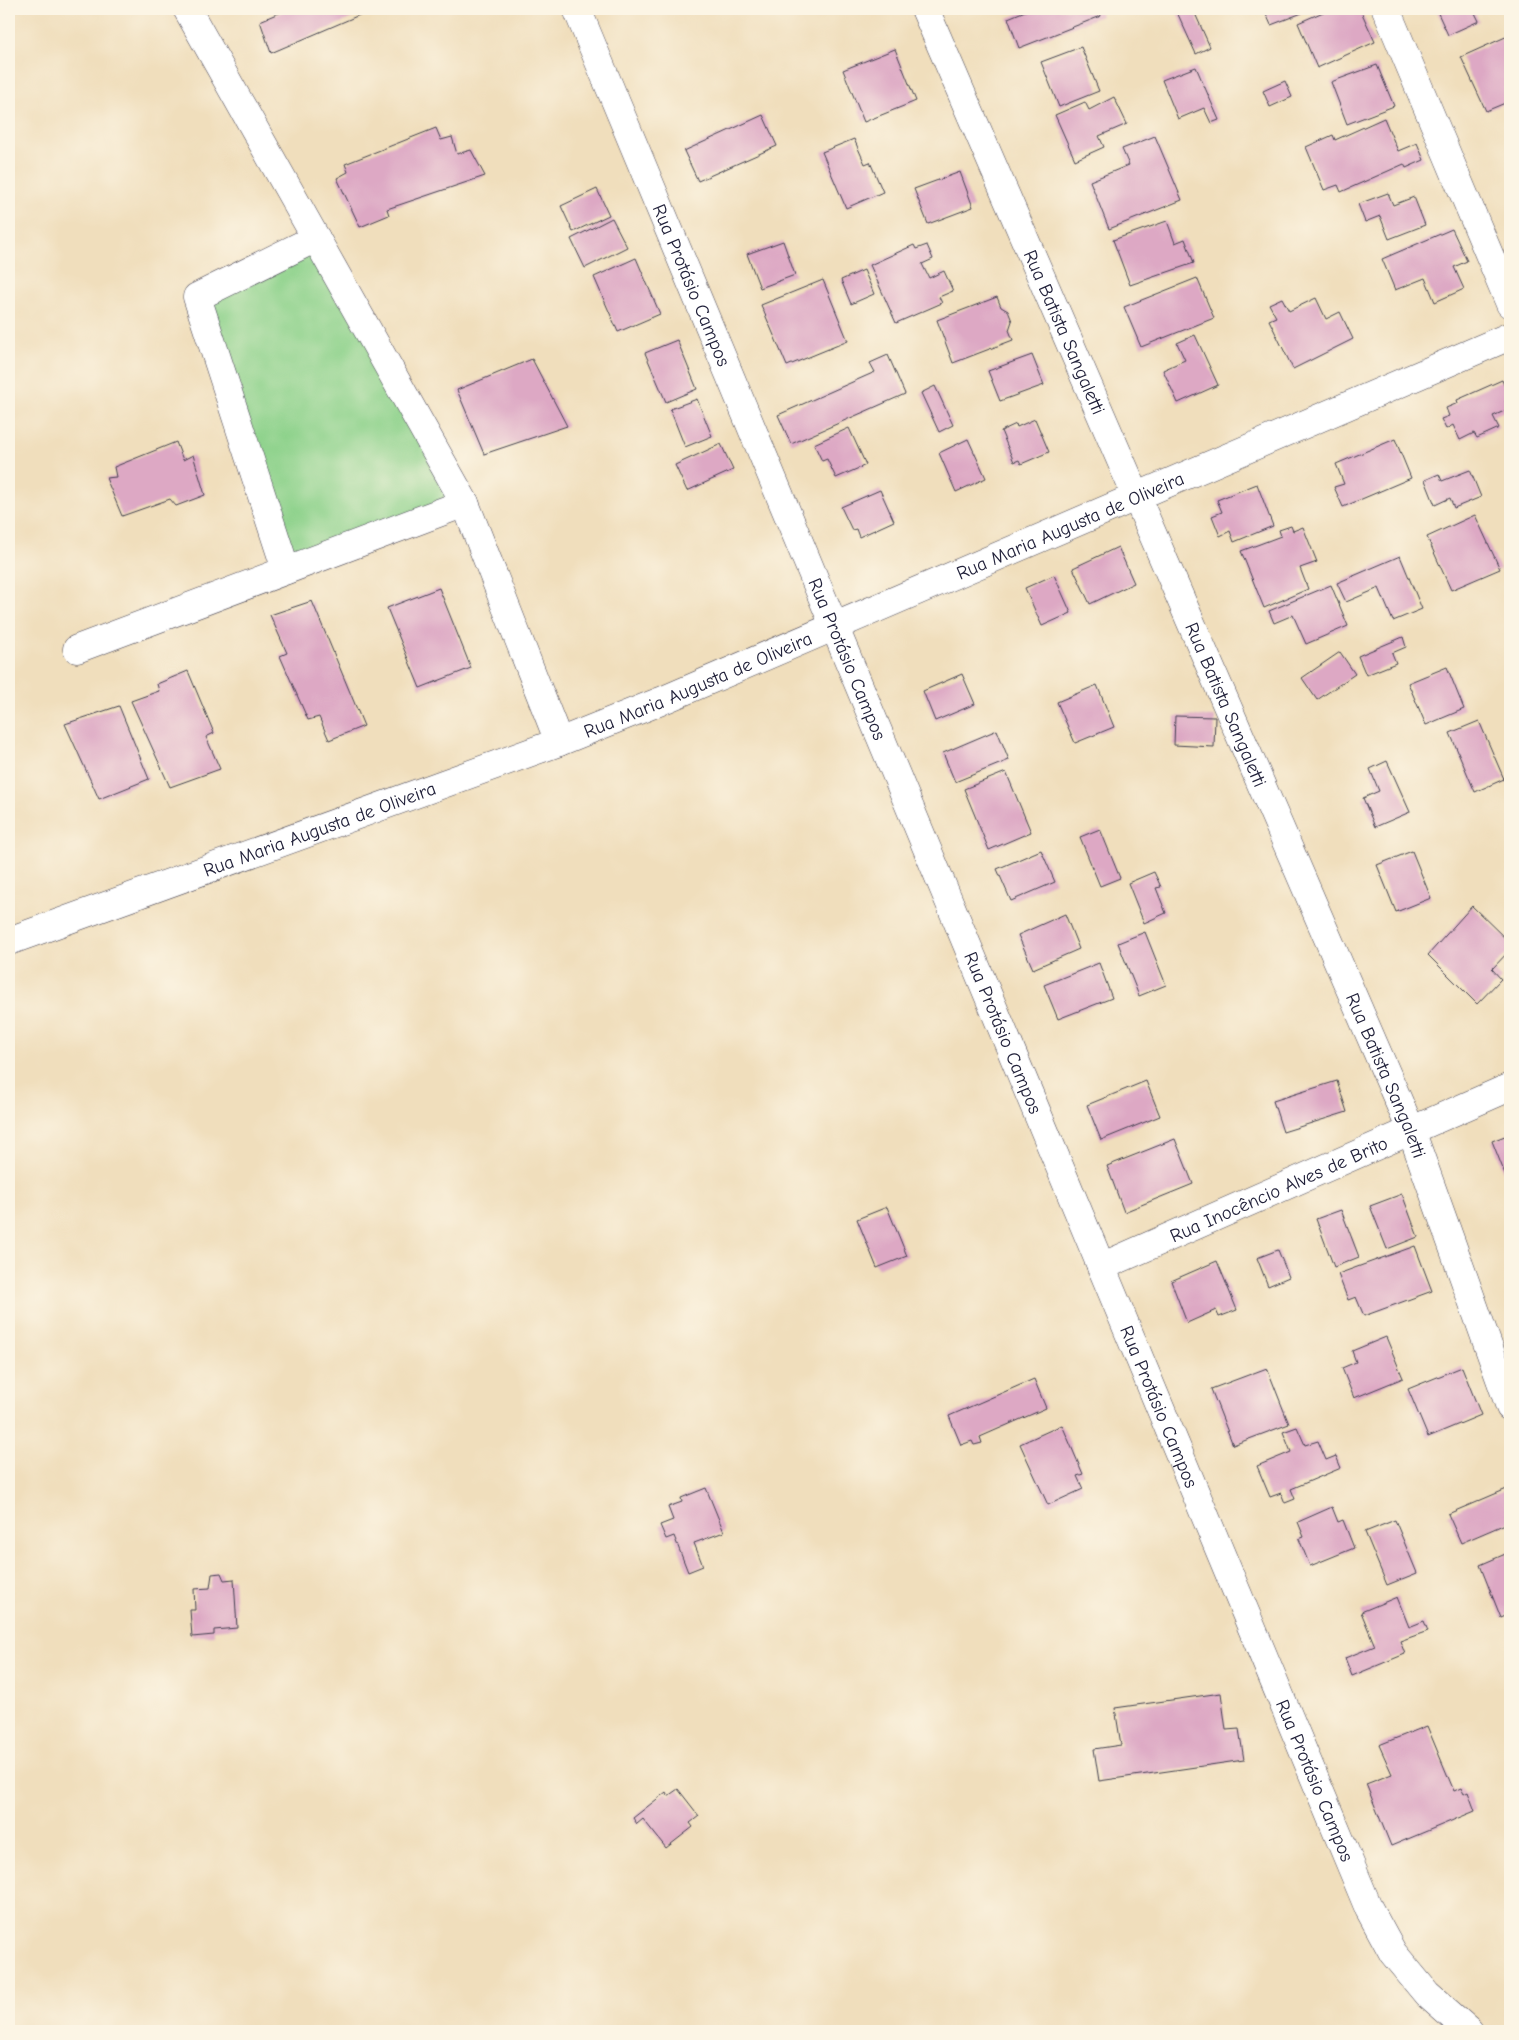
<svg xmlns="http://www.w3.org/2000/svg" width="1519" height="2040" font-family="'Comic Neue',sans-serif">
	<rect width="100%" height="100%" fill="#fcf5e5"/>
	<filter id="ink" filterUnits="userSpaceOnUse"><feTurbulence type="fractalNoise" baseFrequency=".02" numOctaves="2"/><feDisplacementMap in="SourceGraphic" scale="10" xChannelSelector="R" yChannelSelector="G"/><feConvolveMatrix kernelMatrix="1 2 1 2 8 2 1 2 1" color-interpolation-filters="sRGB"/></filter>
	<filter id="wash" filterUnits="userSpaceOnUse"><feTurbulence type="fractalNoise" baseFrequency=".0096" numOctaves="4" result="noise"/><feDisplacementMap in="SourceGraphic" scale="20" xChannelSelector="R" yChannelSelector="G"/><feGaussianBlur stdDeviation="1.12" result="paint"/><feColorMatrix in="noise" values="0 0 0 0 0 0 0 0 0 0 0 0 0 0 0 0 0 1.4 0 .05"/><feComposite in="paint" operator="in"/></filter>
	<g filter="url(#wash)">
		<rect width="100%" height="100%" fill="#f0debc"/>
		<path fill="#8dd28b" stroke="#587a63" d="M316,238L465,503L286,570L197,297Z"/>
		<g id="blocks">
			<path fill="#dda8c4" d="M285,9H362L364,13L271,53L260,21L286,10Z
				M1030,9H1099L1101,16L1019,48L1008,18Z
				M1179,9H1193L1210,47L1196,54L1176,10Z
				M1264,9H1300L1302,13L1271,25Z
				M1330,9H1360L1375,42L1317,68L1298,23Z
				M1436,9H1473L1479,21L1448,35Z
				M1510,35V101L1486,111L1461,57Z
				M1081,47L1099,91L1059,107L1041,62Z
				M895,49L916,101L864,122L843,70Z
				M1377,65L1394,106L1347,124L1331,82Z
				M1196,67L1219,120L1211,123L1204,108L1178,119L1162,80Z
				M1285,81L1292,97L1270,107L1263,91Z
				M1114,97L1127,124L1099,136L1104,147L1075,160L1055,115L1085,102L1089,110Z
				M763,115L777,146L698,181L684,151Z
				M1384,118L1398,151L1417,143L1424,160L1406,168L1404,164L1341,192L1338,185L1324,190L1306,147L1333,135L1335,140Z
				M436,128L441,140L452,137L457,154L471,150L485,176L387,209L389,215L360,227L337,178L348,172L345,164Z
				M1155,136L1182,200L1109,229L1090,181L1129,165L1122,149Z
				M854,139L865,164L870,162L883,192L846,208L822,152Z
				M960,172L973,207L928,224L914,189Z
				M597,189L609,215L573,232L561,206Z
				M1388,193L1393,205L1414,197L1425,225L1389,239L1380,216L1365,222L1358,204Z
				M612,218L627,247L585,268L571,239Z
				M1167,221L1175,243L1185,239L1194,263L1130,285L1113,240Z
				M1452,229L1467,261L1454,267L1464,289L1435,302L1425,278L1395,290L1382,259Z
				M783,241L795,275L760,288L747,254Z
				M914,245L916,249L927,245L933,259L922,264L929,278L944,271L953,291L939,297L942,303L896,323L870,265Z
				M636,258L660,314L618,332L594,277Z
				M864,270L874,294L851,304L841,280Z
				M1197,278L1214,318L1141,347L1124,307Z
				M823,280L848,341L787,366L761,305Z
				M997,297L1001,307L1008,311L1012,321L1009,330L1013,340L953,363L937,320Z
				M1282,298L1289,311L1316,298L1326,319L1340,312L1353,339L1293,369L1269,320L1276,317L1269,304Z
				M1195,335L1218,385L1178,403L1163,370L1185,360L1177,343Z
				M677,340L697,389L666,402L645,353Z
				M888,355L905,394L791,444L778,415L875,372L870,363Z
				M1032,355L1044,385L1000,401L988,371Z
				M532,359L567,426L484,454L457,390Z
				M1502,380L1510,399L1505,401L1509,409L1493,416L1499,428L1477,438L1474,433L1460,440L1453,425L1446,429L1441,419L1449,416L1446,408L1458,403L1457,400Z
				M935,386L953,425L939,432L921,393Z
				M697,399L712,436L685,447L670,409Z
				M1035,419L1049,452L1021,464L1019,460L1014,462L1001,431L1016,424L1017,427Z
				M849,428L866,465L836,478L827,459L822,461L814,444Z
				M968,439L986,478L956,492L939,453Z
				M1395,439L1411,478L1343,507L1334,487L1344,484L1336,464Z
				M176,442L183,460L193,455L205,495L176,506L170,499L122,516L106,478L116,477L114,467Z
				M721,444L733,470L687,491L675,465Z
				M1470,470L1481,497L1454,508L1450,498L1435,505L1425,480L1439,474L1442,481Z
				M1257,484L1273,526L1234,542L1230,531L1220,536L1212,516L1222,512L1217,500Z
				M880,490L894,521L859,537L856,529L852,530L841,507Z
				M1475,515L1500,569L1451,590L1427,537Z
				M1291,526L1293,531L1303,527L1317,562L1300,568L1308,589L1264,608L1241,551L1281,536L1279,530Z
				M1118,547L1134,583L1090,604L1073,568Z
				M1400,556L1422,609L1393,621L1379,588L1346,602L1337,583Z
				M1054,575L1071,613L1042,626L1025,588Z
				M1331,585L1348,626L1306,644L1293,615L1274,623L1269,611Z
				M439,588L471,668L420,688L387,608Z
				M312,601L364,726L329,740L319,717L308,720L280,656L287,653L270,615Z
				M1403,637L1406,647L1392,653L1396,663L1366,675L1358,656Z
				M1340,652L1355,674L1317,700L1302,678Z
				M1447,667L1464,709L1426,725L1408,683Z
				M188,671L214,733L206,737L220,769L170,787L131,701L159,691L157,684Z
				M962,674L975,704L935,721L923,691Z
				M1097,685L1114,727L1075,743L1057,702Z
				M119,706L149,779L99,799L65,724Z
				M1175,716L1215,717L1214,747L1174,745Z
				M1479,721L1504,779L1475,792L1450,733Z
				M997,730L1009,760L955,782L943,753Z
				M1387,761L1410,812L1375,827L1363,798L1379,791L1370,769Z
				M1006,772L1031,832L989,850L964,789Z
				M1100,829L1120,878L1100,886L1080,837Z
				M1041,850L1055,882L1011,901L997,869Z
				M1412,851L1431,898L1396,912L1377,865Z
				M1154,872L1161,887L1156,888L1166,913L1144,923L1128,883Z
				M1472,906L1510,943V950L1492,969L1501,979L1477,1004L1428,955Z
				M1065,914L1079,949L1033,969L1018,935Z
				M1145,932L1166,985L1139,996L1118,943Z
				M1099,963L1112,998L1058,1019L1044,985Z
				M1146,1081L1160,1116L1101,1140L1087,1105Z
				M1337,1081L1347,1112L1283,1132L1273,1101Z
				M1510,1134V1178L1507,1179L1492,1141Z
				M1175,1139L1193,1184L1124,1212L1107,1166Z
				M1402,1194L1418,1237L1387,1249L1370,1206Z
				M887,1207L907,1256L877,1268L857,1219Z
				M1341,1210L1359,1257L1334,1267L1316,1219Z
				M1415,1246L1432,1291L1364,1316L1356,1297L1348,1300L1338,1274Z
				M1278,1250L1289,1277L1268,1286L1257,1258Z
				M1217,1261L1237,1310L1219,1317L1216,1310L1187,1323L1171,1281Z
				M1386,1337L1403,1378L1354,1398L1342,1368L1356,1362L1352,1351Z
				M1462,1367L1481,1415L1428,1437L1408,1389Z
				M1267,1368L1289,1424L1233,1445L1211,1389Z
				M1034,1379L1046,1408L980,1437L982,1443L974,1445L972,1441L961,1445L949,1416Z
				M1062,1425L1083,1474L1077,1476L1083,1489L1048,1505L1020,1444Z
				M1297,1427L1305,1445L1318,1441L1326,1460L1336,1456L1341,1468L1291,1489L1295,1499L1285,1503L1281,1493L1270,1497L1257,1466L1291,1452L1283,1432Z
				M706,1488L724,1532L694,1543L703,1566L688,1572L674,1536L666,1539L660,1525L673,1520L668,1507L682,1502L681,1498Z
				M1509,1488L1510,1522L1461,1543L1448,1514Z
				M1332,1507L1338,1522L1343,1520L1354,1548L1310,1566L1299,1539L1304,1537L1298,1522Z
				M1395,1520L1417,1573L1387,1585L1365,1532Z
				M1510,1552V1614L1501,1618L1480,1565Z
				M221,1573L224,1580L234,1579L237,1628L214,1630V1635L192,1637L190,1610H195L194,1589L210,1588L212,1574Z
				M1397,1597L1409,1627L1424,1621L1428,1631L1400,1641L1405,1654L1352,1676L1345,1658L1375,1646L1361,1612Z
				M1221,1693L1226,1730L1239,1729L1244,1760L1099,1781L1094,1749L1121,1745L1115,1708Z
				M1427,1726L1454,1791L1461,1788L1464,1794L1468,1792L1475,1811L1391,1846L1366,1784L1392,1774L1379,1745Z
				M678,1789L699,1816L690,1823L693,1827L666,1848L643,1819L637,1824L633,1818L666,1792L668,1796Z"/>
		</g>
	</g>
	<g filter="url(#ink)">
		<use href="#blocks" fill-opacity="0" stroke="#413e4e" stroke-width="1"/>
		<g fill="none" stroke-linecap="round" stroke-linejoin="round">
			<g stroke="#413e4e" stroke-width="29">
				<g id="street">
					<path d="M187,9L465,503L559,742"/>
					<path id="s1" d="M577,9L1369,1909L1393,1953L1427,1994L1469,2031"/>
					<path id="s2" d="M925,9L1411,1130L1510,1407"/>
					<path d="M1386,9L1510,304"/>
					<path d="M286,570L197,297L316,238"/>
					<path d="M77,649L465,503"/>
					<path id="s3" d="M9,941L559,742L661,701L1510,336"/>
					<path id="s4" d="M1101,1267L1510,1087"/>
				</g>
			</g>
			<use href="#street" stroke="#fff" stroke-width="28"/>
		</g>
	</g>
	<g text-anchor="middle" stroke-width="4.5" stroke-linejoin="round" paint-order="stroke">
		<g font-size="19" fill="#22223b" stroke="#fcf5e5">
			<text dy="7" stroke="none"><textPath href="#s1" startOffset="299">Rua Protásio Campos</textPath></text>
			<text dy="7" stroke="none"><textPath href="#s2" startOffset="352">Rua Batista Sangaletti</textPath></text>
			<text dy="7" stroke="none"><textPath href="#s3" startOffset="1140">Rua Maria Augusta de Oliveira</textPath></text>
			<text dy="7" stroke="none"><textPath href="#s1" startOffset="704">Rua Protásio Campos</textPath></text>
			<text dy="7" stroke="none"><textPath href="#s3" startOffset="735">Rua Maria Augusta de Oliveira</textPath></text>
			<text dy="7" stroke="none"><textPath href="#s2" startOffset="758">Rua Batista Sangaletti</textPath></text>
			<text dy="7" stroke="none"><textPath href="#s3" startOffset="330">Rua Maria Augusta de Oliveira</textPath></text>
			<text dy="7" stroke="none"><textPath href="#s1" startOffset="1109">Rua Protásio Campos</textPath></text>
			<text dy="7" stroke="none"><textPath href="#s2" startOffset="1162">Rua Batista Sangaletti</textPath></text>
			<text dy="7" stroke="none"><textPath href="#s4" startOffset="194">Rua Inocêncio Alves de Brito</textPath></text>
			<text dy="7" stroke="none"><textPath href="#s1" startOffset="1514">Rua Protásio Campos</textPath></text>
			<text dy="7" stroke="none"><textPath href="#s1" startOffset="1919">Rua Protásio Campos</textPath></text>
		</g>
	</g>
	<rect width="1519" height="2040" fill="none" stroke="#fcf5e5" stroke-width="30"/>
</svg>
